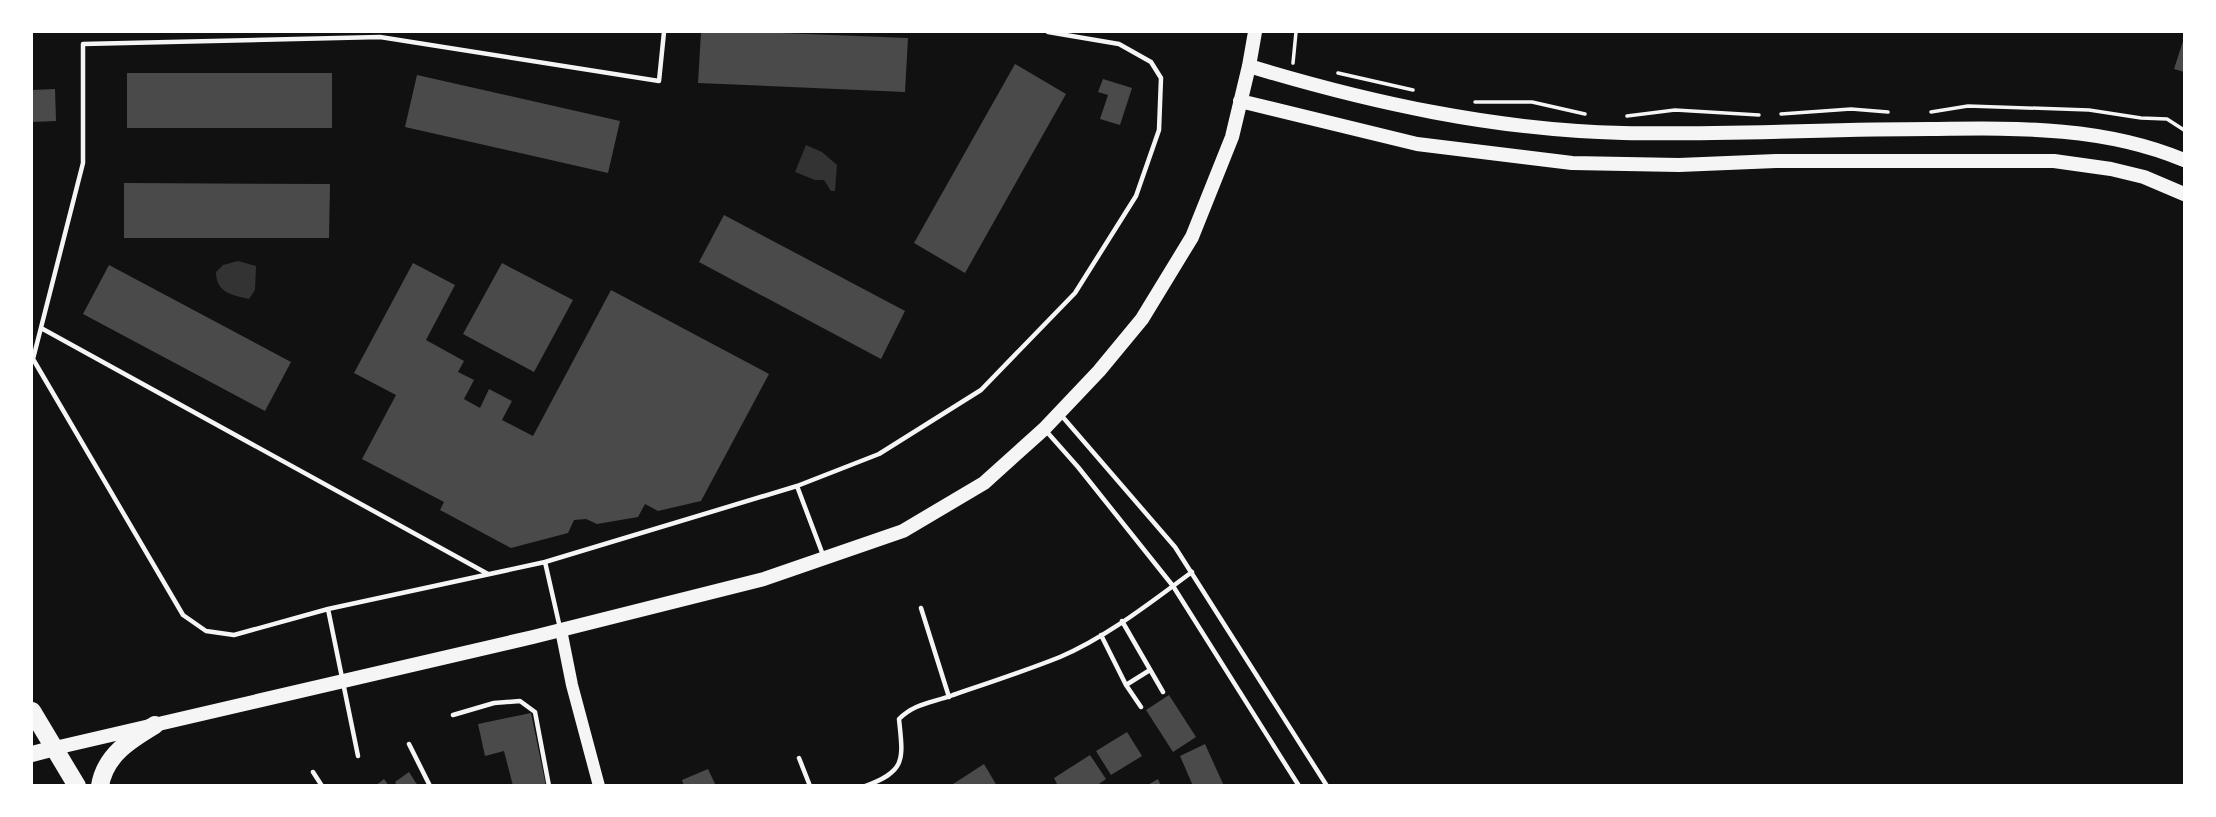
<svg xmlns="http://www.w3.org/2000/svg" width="2216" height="817" font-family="Arial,sans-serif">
	<rect width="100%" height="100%" fill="#111"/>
	<path fill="#333" d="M806,145L822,152L837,165L835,191H831L824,180H815L795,172Z
		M238,261L256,266L255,290L249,299C231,295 216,292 216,272L223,265Z"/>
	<path fill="#4a4a4a" d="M701,32H758L908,38L905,92L698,83Z
		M2184,38V72L2174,69Z
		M1015,64L1066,94L965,273L914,243Z
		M127,73H332V128H127Z
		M417,75L620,121L608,173L405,127Z
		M1103,79L1132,88L1120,125L1100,119L1108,95L1098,92Z
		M55,89L56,121L32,122V90Z
		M124,183L330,184L329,238H124Z
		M724,215L905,311L881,359L699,262Z
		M413,263L455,285L426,340L464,361L458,372L474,380L464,399L480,408L489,389L512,401L502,420L533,436L611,290L769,374L701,501L658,511L645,504L638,517L597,524L586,519L574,520L568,533L511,548L440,510L444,502L362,459L396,395L354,373Z
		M502,263L573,300L534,372L463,334Z
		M109,265L291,362L265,411L83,314Z
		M1169,695L1196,737L1173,752L1146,710Z
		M531,713L546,786H513L504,751L485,756L478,724Z
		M1127,732L1142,756L1111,775L1096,751Z
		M1205,744L1224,786H1193L1180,756Z
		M1090,755L1106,779L1096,786H1058L1054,778Z
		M984,764L997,786H950Z
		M708,769L716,786H684L682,780Z
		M409,772L418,786H397L395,782Z
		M384,779L389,786H375Z
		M1158,779L1161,786H1146Z"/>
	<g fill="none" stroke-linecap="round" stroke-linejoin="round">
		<path stroke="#f5f5f5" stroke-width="3.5" d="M1293,63L1296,32
			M1338,73L1413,90
			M1475,102H1532L1585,114
			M1931,112L1968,106L2089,110L2141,118L2167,119L2184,130
			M1781,114L1851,109L1888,112
			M1627,116L1675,110L1759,115"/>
		<path stroke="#f5f5f5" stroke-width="4.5" d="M41,328L488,574
			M1061,415L1175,547L1327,786
			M1047,432L1078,467L1173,586L1299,786
			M797,486L879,454L981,390L1075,293L1136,196L1159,130L1161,78L1151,62L1119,44L1048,32
			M921,608L949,697
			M328,609L234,635L206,631L183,615L33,359L83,163V44L380,37L659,81L664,32
			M1122,621L1163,692
			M560,628L545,562L797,486L823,555
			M1101,635L1126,685L1141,707
			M1126,685L1150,670
			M453,715L494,703L520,701L535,712L549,786
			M409,744L430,786
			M358,756L328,609L545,562
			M799,758L810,786
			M313,772L322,786
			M865,786C907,771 903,759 899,719C915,703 932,703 953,695C988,683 1025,671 1060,657C1107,637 1151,602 1192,572"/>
		<path stroke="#f5f5f5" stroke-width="12" d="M561,630L572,685L599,786"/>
		<path stroke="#f5f5f5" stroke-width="14" d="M1249,66C1371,103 1495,130 1623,133C1725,135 1828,129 1930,129C2017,128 2103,126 2184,160
			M1240,101L1417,144L1572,163L1679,165L1776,161H2054L2111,169L2144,177L2184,194
			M55,748L533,637L764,579L903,531L984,483L1044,429L1099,371L1142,319L1192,237L1232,137L1249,66L1255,32"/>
		<path stroke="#f5f5f5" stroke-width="16" d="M32,754L55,748"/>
		<path stroke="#f5f5f5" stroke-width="18" d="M32,711L77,786
			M100,786C105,755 130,740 155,725"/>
	</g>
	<rect width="2216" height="817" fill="none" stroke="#ffffff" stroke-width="66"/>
</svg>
